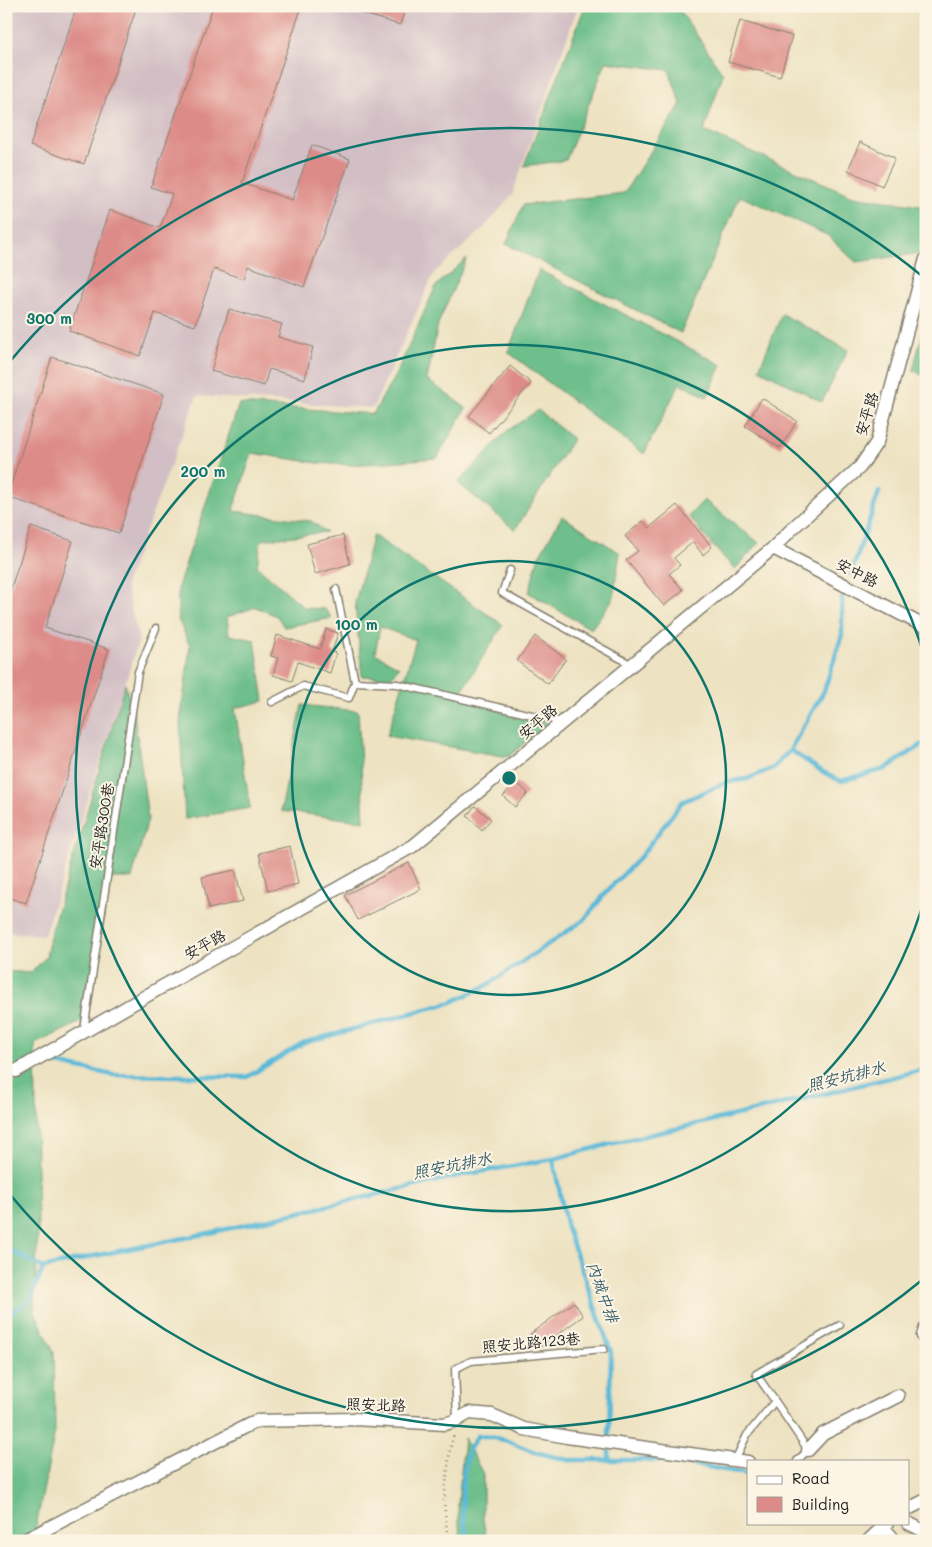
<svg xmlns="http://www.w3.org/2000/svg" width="932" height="1547" font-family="Mali,'LXGW WenKai TC',sans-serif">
	<rect width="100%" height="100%" fill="#fcf5e5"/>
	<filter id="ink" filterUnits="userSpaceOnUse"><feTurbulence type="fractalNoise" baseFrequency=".02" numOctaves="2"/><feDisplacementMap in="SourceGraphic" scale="10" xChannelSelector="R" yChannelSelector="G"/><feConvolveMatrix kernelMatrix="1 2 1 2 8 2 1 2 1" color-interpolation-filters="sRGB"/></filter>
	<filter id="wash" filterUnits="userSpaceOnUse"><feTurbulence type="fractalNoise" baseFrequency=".0096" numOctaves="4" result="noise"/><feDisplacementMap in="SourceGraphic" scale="20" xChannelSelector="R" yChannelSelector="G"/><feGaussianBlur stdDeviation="1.12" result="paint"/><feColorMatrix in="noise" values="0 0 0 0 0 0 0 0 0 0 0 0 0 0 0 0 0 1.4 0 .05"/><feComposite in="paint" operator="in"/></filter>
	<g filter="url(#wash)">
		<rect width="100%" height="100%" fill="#ede2c1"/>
		<path fill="#d2bec5" d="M6,6H578L512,195L483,229L434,273L373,408L197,396L125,585L139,640L44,935L6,932Z"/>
		<path fill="#6ebf8c" stroke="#456e54" d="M585,6H677L723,74L704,131L853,196L926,207V235L922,253L856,262L827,235L740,196L681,333L506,244L523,205L624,193L681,104L669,70L606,62L566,160L524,166Z
			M467,258L438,324L427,380L466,408L437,458L351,465L317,463L252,453L233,511L311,521L326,532L261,540L257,566L305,608L325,609L332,618L284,627L277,616L256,607L227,617L229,635L255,640L264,701L235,708L250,808L185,819L180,723L190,646L178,619V587L239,404L373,414L397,372L436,286Z
			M539,270L722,365L707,397L680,383L644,454L508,352Z
			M782,314L848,350L822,402L759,369Z
			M926,319V377L913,370Z
			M538,410L573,439L515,530L458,483L507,431Z
			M704,500L759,543L735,569L713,546L689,516Z
			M562,516L620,553L613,599L591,629L529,593L538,558Z
			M373,535L503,625L461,692L548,723L508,757L387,736L416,640L380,627L375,653L399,667L390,678L362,676L355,603Z
			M125,684L135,720L148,819L132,878H110L85,1020L35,1044L38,1230L34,1310L54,1353L55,1432L33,1541H6V971L31,973L46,957L51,932Z
			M302,705L358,711L364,821L281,811Z
			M464,1438L483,1474V1520L487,1541H460L458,1505Z"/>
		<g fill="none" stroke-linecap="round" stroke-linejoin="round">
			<path stroke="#5ab9d8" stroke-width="4.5" d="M851,574L879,492
				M790,750L823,772L841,781L885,769L926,742
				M46,1061L113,1075L247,1077L303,1043L452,1002L486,986L584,920L607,891L641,856L682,802L727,782L747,779L773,768L790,750L824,691L842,635V598
				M553,1159L567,1228L611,1352L609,1435
				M6,1248L43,1268
				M6,1316L29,1301L43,1268L94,1256L209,1233L462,1175L553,1159L614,1143L762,1109L926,1069
				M609,1460H668L748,1474
				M469,1541C460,1518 461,1480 467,1456C468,1449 474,1442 478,1435L505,1440L535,1452L568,1460H609V1451"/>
		</g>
		<g id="blocks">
			<path fill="#dd8b88" d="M77,6H137L84,164L30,146Z
				M213,6H302L242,183L292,200L312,145L350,159L304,287L248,266L244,279L214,269L195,326L155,313L140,356L69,331L110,210L160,228L172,194L151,187Z
				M349,6H406L400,25L348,9Z
				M740,21L792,36L780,77L728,62Z
				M860,142L895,158L882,186L848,170Z
				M229,309L282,324L278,337L313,347L305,379L269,369L264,386L211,371Z
				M52,357L164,394L119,533L7,497Z
				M510,366L531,383L489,433L469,416Z
				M762,398L797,421L780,448L745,426Z
				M677,505L712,547L703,555L693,542L674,558L680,565L669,574L683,590L664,606L626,560L638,551L625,536L643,521L649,528Z
				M31,527L73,541L45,628L109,649L26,903L6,897V603Z
				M343,535L350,564L315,574L307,544Z
				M326,629L338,633L332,652L336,653L330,673L298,662L292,681L273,675L278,658L271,656L277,635L320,649Z
				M535,636L566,659L548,684L517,661Z
				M516,782L528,793L515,807L503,796Z
				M475,806L491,819L482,830L467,816Z
				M290,846L298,884L268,891L259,853Z
				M409,863L421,889L358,920L345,895Z
				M235,870L243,901L209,909L202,877Z
				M574,1302L583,1316L540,1347L530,1334Z"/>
		</g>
	</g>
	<g filter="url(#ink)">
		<use href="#blocks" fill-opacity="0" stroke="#847f6e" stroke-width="1"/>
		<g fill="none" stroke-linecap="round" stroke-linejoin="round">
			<path stroke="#c3baa0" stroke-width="12" stroke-dasharray="12 6" stroke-linecap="butt" d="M6,1078L16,1071"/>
			<g stroke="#847f6e" stroke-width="9">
				<path id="service" d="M510,570L502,593L632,665
					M336,589L355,682L397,684L562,722
					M272,702L303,686L349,698L355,682
					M84,1030L138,672L156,628
					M775,1401L756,1374L840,1325
					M457,1420L455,1369L471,1361L604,1349
					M735,1460L747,1435L775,1401L808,1450L797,1461
					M46,1541L48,1529"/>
			</g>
			<g stroke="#847f6e" stroke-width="15">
				<path id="minor" d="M773,548L926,627
					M16,1071L160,988L413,846L773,548L795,526L860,467L877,442L926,259
					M926,1327L923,1336L926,1340
					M808,1450L823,1434L898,1396
					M908,1509L926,1500
					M908,1523L926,1532
					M883,1527L895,1541
					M23,1541L256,1421L354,1419L445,1424L457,1420L469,1413L492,1415L524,1429L567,1437L748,1462
					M868,1541L887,1523"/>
			</g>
			<path stroke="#847f6e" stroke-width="2.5" stroke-dasharray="1 4" stroke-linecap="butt" d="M448,1541L444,1502L450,1449L454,1434"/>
			<use href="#service" stroke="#fff" stroke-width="6"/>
			<use href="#minor" stroke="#fff" stroke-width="12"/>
		</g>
	</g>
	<g fill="none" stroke="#0f766e" stroke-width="2.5">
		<circle cx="509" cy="778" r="217"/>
		<path d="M925 897A433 433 0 1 1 925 659"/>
		<path d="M922 1280A650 650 0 0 1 7 1191M7 365A650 650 0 0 1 922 276"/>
	</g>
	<g text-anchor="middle" stroke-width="4" stroke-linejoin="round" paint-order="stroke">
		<g font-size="15" fill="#1c1c1c" stroke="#fcf5e5">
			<text transform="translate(867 414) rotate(-73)" y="5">安平路</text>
			<text transform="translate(857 573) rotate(27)" y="5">安中路</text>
			<text transform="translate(538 722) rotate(-40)" y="5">安平路</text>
			<text transform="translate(102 826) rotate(-81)" y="5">安平路300巷</text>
			<text transform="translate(205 945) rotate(-29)" y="5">安平路</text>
			<text transform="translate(531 1343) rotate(-5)" y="5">照安北路123巷</text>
			<text transform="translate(376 1405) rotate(2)" y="5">照安北路</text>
		</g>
		<g font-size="16" font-style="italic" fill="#355b67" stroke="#fcf5e5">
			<text transform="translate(846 1076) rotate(-14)" y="6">照安坑排水</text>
			<text transform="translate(452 1165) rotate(-11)" y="6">照安坑排水</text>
			<text transform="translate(603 1292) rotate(70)" y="6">內城中排</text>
		</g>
	</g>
	<circle cx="509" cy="778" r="8" fill="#0f766e" stroke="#fcf5e5" stroke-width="2.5"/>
	<g font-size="15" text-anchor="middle" font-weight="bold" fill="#0f766e" stroke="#fcf5e5" stroke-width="4" stroke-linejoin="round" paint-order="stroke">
		<text x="49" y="324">300 m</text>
		<text x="203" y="477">200 m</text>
		<text x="356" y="630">100 m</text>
	</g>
	<rect width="932" height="1547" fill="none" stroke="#fcf5e5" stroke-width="25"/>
	<rect x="747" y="1460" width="162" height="65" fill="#fcf5e5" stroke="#a29e95"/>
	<rect x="757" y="1476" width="25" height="8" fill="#ffffff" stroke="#a29e95"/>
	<text x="792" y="1484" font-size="15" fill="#1c1c1c">Road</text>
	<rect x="757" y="1497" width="25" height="15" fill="#dd8b88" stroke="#a29e95"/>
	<text x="792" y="1510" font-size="15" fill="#1c1c1c">Building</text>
</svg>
